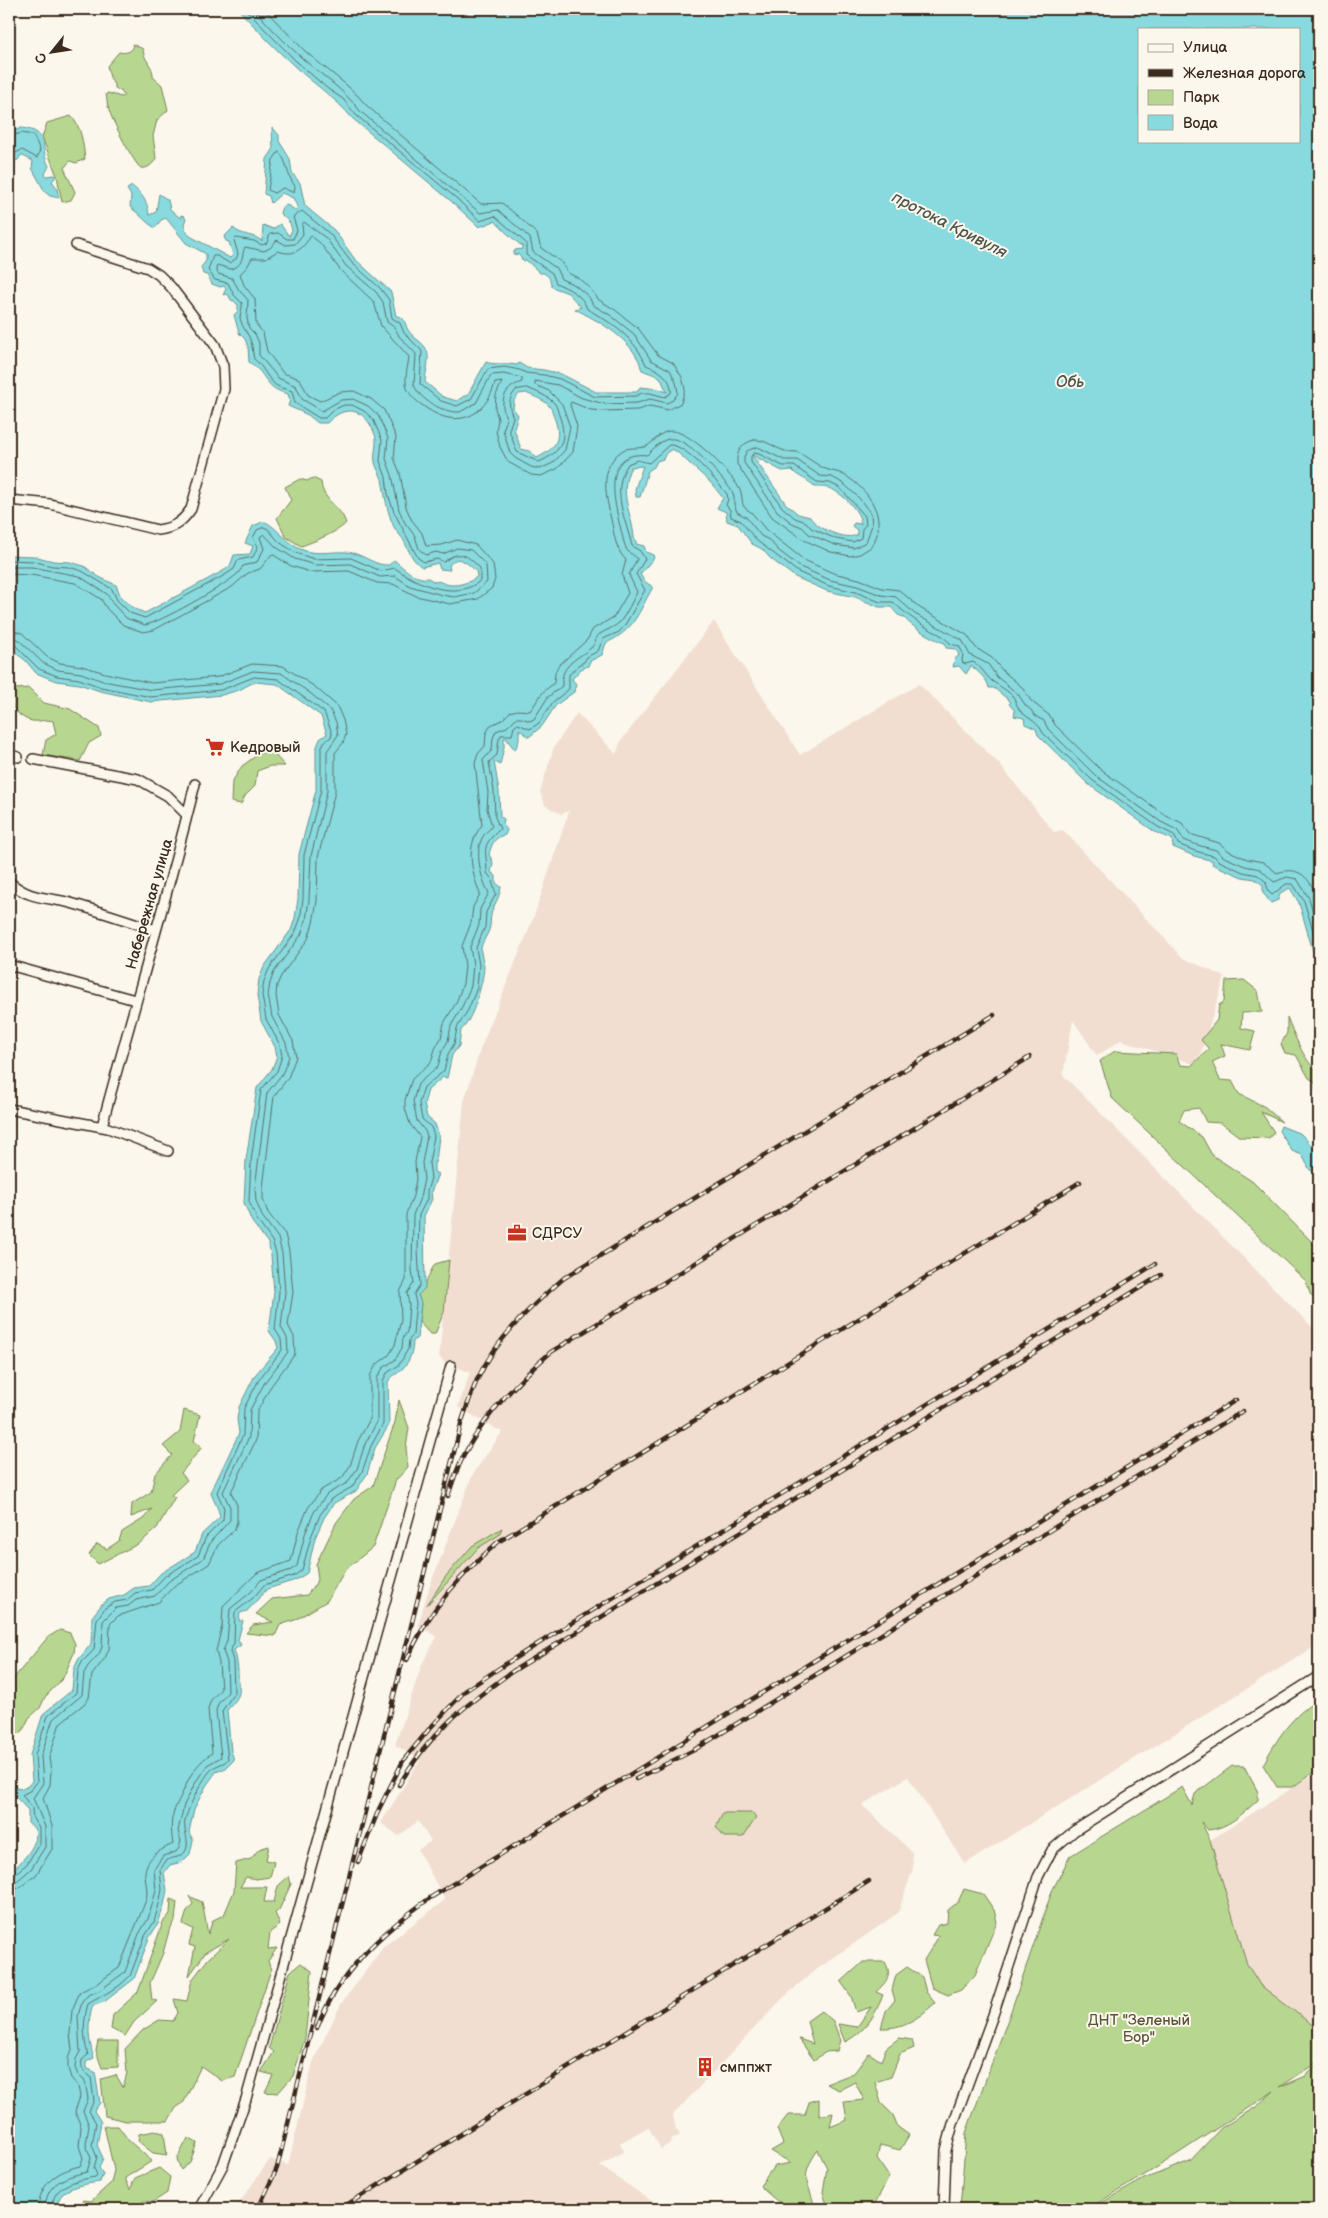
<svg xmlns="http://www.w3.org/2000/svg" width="1328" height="2218" font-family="'Balsamiq Sans',sans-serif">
	<rect width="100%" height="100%" fill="#fbf7ec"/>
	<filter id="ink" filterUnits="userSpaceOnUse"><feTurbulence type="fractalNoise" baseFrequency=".02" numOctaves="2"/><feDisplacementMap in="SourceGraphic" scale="10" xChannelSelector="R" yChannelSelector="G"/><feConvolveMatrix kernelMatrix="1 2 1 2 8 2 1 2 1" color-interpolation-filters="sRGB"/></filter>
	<g filter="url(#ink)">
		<path fill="#f1ded1" d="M714,621L800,755L919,684L1000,765L1054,832L1063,830L1183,958L1225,977L1197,1065L1121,1040L1097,1056L1073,1020L1063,1075L1319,1334V1644L965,1864L908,1777L862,1805L912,1852L913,1868L898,1913L813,1972L782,1999L673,2115L676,2129L680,2135L671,2140L672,2142L661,2149L648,2127L620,2143L624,2151L600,2166L653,2202L659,2209H235L270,2159L288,2165L313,2062L341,2004L384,1946L445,1900L418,1850L431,1841L418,1821L399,1836L381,1823L420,1760L395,1745L422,1664L437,1637L418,1625L429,1588L473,1474L502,1432L458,1407L470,1372L445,1363L439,1357L464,1101L481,1047L533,919L569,811L561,814L545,805L540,792L554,747L577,713L616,754L621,741Z
			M1319,1771V2030L1260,1985L1247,1963L1210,1840Z"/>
		<path fill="#b7d790" stroke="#798057" d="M132,44L143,49C143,60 154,66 153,77L162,85L168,110L157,120L153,136L156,158C154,163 147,170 141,168C135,166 111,118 109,110C107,105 107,99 106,94L108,93L121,97L124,96L121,91L116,89L110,77L107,66L119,52C124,53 129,53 133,48Z
			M71,116C82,128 83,143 85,159L76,163L70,161L64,168L75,192L71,200L62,202L57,176L42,137L47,123Z
			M313,478L321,482C322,501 340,505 346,523C340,531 311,543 301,546L286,537L277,518L291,500L285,487L300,479L307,481Z
			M29,688L44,703L70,709L99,728L101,736L89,743L80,761L43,755L46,740L56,734L53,721C46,719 39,722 32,721C21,719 9,707 9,695L16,689Z
			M272,752L285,766H270L257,771L255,786L245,796L241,804L231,802L232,782L242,766L260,753Z
			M1244,980L1258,991L1262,1012L1242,1013L1241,1028L1255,1031L1250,1050L1221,1044L1225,1056L1212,1062L1220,1080L1232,1081L1239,1094L1265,1107L1282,1122L1261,1112L1274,1132L1269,1138L1240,1137L1221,1123L1206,1122L1199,1108L1184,1110L1179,1121L1202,1137L1212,1155L1253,1182L1311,1241L1319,1253V1300L1310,1294L1306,1281L1112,1098L1100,1061L1115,1051L1176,1054L1180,1065L1191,1066L1209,1049L1201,1040L1217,1020L1219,1005L1224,1002L1226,981Z
			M1287,1017C1295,1036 1303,1060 1319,1073V1099L1317,1097L1315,1082L1309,1078L1296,1055L1285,1053L1281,1044L1287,1033Z
			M449,1260L444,1312L435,1334H430L419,1322L421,1304L418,1295C425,1287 428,1275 435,1264Z
			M399,1400L409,1428L406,1448L408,1467L396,1480L373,1547L345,1570L327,1601L295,1620L280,1625L275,1636L246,1633L253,1625L273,1622L256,1614L272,1599L307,1595L318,1580L316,1564L336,1523L354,1499L373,1486L395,1422Z
			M184,1410L200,1415L194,1441L202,1447L181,1473L187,1480L171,1495L175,1497L157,1528L140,1543L98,1564L89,1555L97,1544L107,1549L119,1541L122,1532L143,1519L152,1509L131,1517L132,1504L151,1492L155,1474L172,1455L163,1446L180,1432Z
			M502,1528L499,1535L478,1548L427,1605L446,1576L472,1546Z
			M60,1630L70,1633L75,1644L74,1653L63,1678L45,1697L40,1708L29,1718L22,1732L14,1734L9,1728V1684L48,1637Z
			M1319,1700V1768L1293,1787H1277L1263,1765C1276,1740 1293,1713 1319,1700Z
			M1232,1766H1244L1258,1792V1800C1242,1814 1229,1828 1208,1830L1201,1822L1210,1840L1247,1964L1260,1985L1319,2030V2061L1280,2087L1306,2076L1310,2070L1319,2063V2209H1241L1230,2201L1224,2202L1217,2207V2209H1091L1144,2179L1190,2161L1221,2128L1256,2107L1274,2091L1156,2168L1088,2209H960L966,2133L1011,2011L1052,1891L1070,1856L1182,1787L1192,1805L1195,1794Z
			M723,1813H752L756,1818L743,1837H724L716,1827Z
			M269,1846L266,1860L274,1862L270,1877L256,1879L246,1877L240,1887H267L264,1902H274L278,1886L289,1876L291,1884L279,1910L275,1913L280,1925L270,1932L268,1949L277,1948L268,1961L271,1970L235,2077L222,2081L201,2066L184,2102L176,2108L168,2121H126L105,2116L101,2079L116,2075L123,2087L127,2073L125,2049L143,2030L159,2020L173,2021L178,2013L174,1999L187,2001L192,1980L208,1959L229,1939L206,1952L189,1976L195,1947L189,1945L193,1929L183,1924L187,1911L193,1904L189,1896L202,1902L208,1934L213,1920L224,1915L234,1891L236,1863L251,1859L259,1849Z
			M964,1889L983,1894L994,1910L997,1922L975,1975L961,1990L948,1995L932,1988L924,1960L939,1936L932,1935L938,1925L947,1923L948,1910L958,1902Z
			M171,1899L177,1902L175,1921L169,1931L163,1953L150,1983L152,2000L157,2001L134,2022L125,2036L111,2029L113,2015L138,1992L163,1922L170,1914Z
			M863,1962H885C893,1976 886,1982 876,1992L883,1995C874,2017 867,2030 845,2042L838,2024L857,2027L871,2007L856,2012L851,1996L841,1982Z
			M301,1963L312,1971L305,2038L293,2076L278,2093L265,2092L273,2075L261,2072L274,2052L269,2048L290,1972Z
			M907,1967L922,1977L926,1992L935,2003C919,2018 903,2029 881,2028L886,2011L895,2000L892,1990L896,1975Z
			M821,2011L833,2021L840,2040L837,2051L826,2052L814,2060L799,2039L813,2044L807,2021Z
			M899,2038L912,2040L914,2048L900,2054L891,2077L875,2082L881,2103L893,2115L898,2127L909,2135L900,2150L880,2145L877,2159L889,2177L872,2209H858L853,2204L828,2208L823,2192L827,2168L818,2150C798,2178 809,2180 815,2209C786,2209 781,2206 760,2186L774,2166L791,2163L771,2151L783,2144L777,2129L788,2115H805L809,2102L819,2099V2116L833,2113L830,2127L847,2120L844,2102L864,2100L855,2082L839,2090L826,2084L854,2073L869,2053L881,2061L886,2048Z
			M98,2041H118V2067L102,2068L96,2051Z
			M104,2126H118L129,2141L152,2161L125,2178L130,2190L135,2178L159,2168L170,2177L167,2193L153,2202L144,2201L132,2209H69H75L84,2200L91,2201L111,2183L114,2170Z
			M155,2131L164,2133L167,2155L153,2153L138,2141L139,2134Z
			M188,2138L197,2143L190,2162L181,2170L177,2159Z"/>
		<path fill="#88dade" stroke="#699491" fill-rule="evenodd" d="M238,9H1319V958L1313,951L1299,903L1290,888L1280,893L1278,900L1271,903L1263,893V885L1255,879L1242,877L1212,864L1213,861L1194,856L1173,847L1172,839L1155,832L1088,784L1038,735L1036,729L1025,724L1024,718L1014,716L1015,711L1009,704L1011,702L994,688H989C988,680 978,671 971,666L966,674L959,666L953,667L955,659L959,655L956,649L946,648L945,643C936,641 908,625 904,617L898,615L891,607H879L855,597L827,591L795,577L771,559L762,549L752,544L738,525L727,521L726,512L717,508L723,498L710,482L677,452L672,449L666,453L663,459L657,461L654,467L648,471L640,497H636L635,489L643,466L631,467C617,493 633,515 634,538L636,540V544L644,546L646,552L653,555L654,558L640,574L644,581L653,587C638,613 635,630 606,643L602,655L590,661L588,666L581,669L572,679L576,684L574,692L556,705L542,726L529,737L519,729V740L515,750L506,738H504V747L500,765L494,761L499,791L500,817L504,819L503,824L507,830L505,835C494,837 492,844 489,854L493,863L491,872L496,876V883L501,887C500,898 493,905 491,915C490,920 491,925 489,930C487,936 482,942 481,948C480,954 484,961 484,967C483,983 473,1020 461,1030L459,1046L452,1055L447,1078L443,1077L428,1090L424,1104L427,1117L435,1124L439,1136L436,1162H434V1172L438,1174L431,1192L432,1199L424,1216L425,1288L418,1295L421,1303L417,1338L413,1341C413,1351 410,1361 403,1368C398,1374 392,1375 388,1382L389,1425L375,1448L367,1474L356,1491L334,1503L324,1518L315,1538L307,1573L296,1580L267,1589L247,1611L240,1613L239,1621H243L238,1640L241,1645L234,1650C237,1658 237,1662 238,1670C238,1692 245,1692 227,1710L231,1751L234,1760L226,1768L216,1772L206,1786L194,1809L189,1832L193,1840L190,1854L182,1862L170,1865L164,1873L167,1890L164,1905L158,1924L149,1938L134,1979L104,2002L93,2005C87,2023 88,2040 94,2058L86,2062V2068L95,2072L100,2103L94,2111L101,2122L97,2145L103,2158L99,2168L103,2174L100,2182C81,2185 59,2186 56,2209H9V1873C20,1864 50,1835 28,1823V1810L9,1790V1784L22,1789L28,1786L32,1781L30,1755L43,1714L72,1690L74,1669L78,1660L91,1644L92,1617L102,1604L109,1599L124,1595L134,1588L149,1586L161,1573L195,1552L202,1534L220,1517C219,1508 213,1501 211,1492L239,1433L237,1419L239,1407L255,1375L278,1348L276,1341L269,1331L274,1292L271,1255L268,1243L252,1222L244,1203L246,1160L257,1088L272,1069L277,1056L275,1047L261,1021L257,995L259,979L264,967L291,930L295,918L298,899L299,854L316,790V749L320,739L327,734L321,716L277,684L254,682L239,690L222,695L151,702L100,691L79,684L56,681L36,673L25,660L9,648V555L34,556L53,561L70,562L84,566L99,577L116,585L121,597L133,608L145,613L223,571L230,566L234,555L250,554L253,546L245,543L253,526C256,525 261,522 264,522C272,522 289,545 300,549C318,557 335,549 353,553C365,556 376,566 389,565L394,560C404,568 415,580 428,578L435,582C440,580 441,583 446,584C455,587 469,583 477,577L476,571C468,564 457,552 449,566L450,570L440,569L438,563L422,567C412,560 410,553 405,543C403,537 397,533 394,527C387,512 385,496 382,479C380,473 376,468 375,462C373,451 379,443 374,432C364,408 345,404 327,423H318L308,415L288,406L290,400L288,394C263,388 268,374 249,362L248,347L245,339L239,333L234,315L238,311V305L234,301L231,300L228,294L223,295L226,289L224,286L220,287L212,284L207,275L203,274L201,267L206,261V254L186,243L166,218L161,220L155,228C145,222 140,214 130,207L131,196L127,189L132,186C142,194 148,202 149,215L156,212L159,194L168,200L170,209L180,218L181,215L184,216L186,219C182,226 185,230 190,236L230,258L233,255L229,242L226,241L224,237L233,228C242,236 253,234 262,241L263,225L273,229L280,224L289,236L292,230L290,223L280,213L282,207L287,205L295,210L298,208L293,198L282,193L271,203L269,196L264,194L267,159L273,150L272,127L279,135V141L290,159L292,173L300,183L305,206L334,230L354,258L391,292L396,316C406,317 404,323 408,330C412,337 421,341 425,347C432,356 425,372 425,382L443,397L457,401L464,396H467L486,362C492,365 508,363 517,365L519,363L527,368L544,370L561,374L596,392H637L640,387L659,389L667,392L660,377L642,370C640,366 640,362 638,359C625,335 598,321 575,309L581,307L568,293L552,287L549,277L544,273H540L526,260L523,261L519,255L513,254L515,250L522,249V246C514,240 501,228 495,221L479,227L452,202L352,118C335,97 312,83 292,64C273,47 256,28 238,9ZM1139,29H1299V141H1139ZM526,393C534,397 544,399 550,407C552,409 553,414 554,417C562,438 557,448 537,458L529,451L521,449L514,429L518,415L513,408L514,400L519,394ZM752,455L782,471L792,470C799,478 808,479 815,487C820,487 826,487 831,489C843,494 860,511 861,524L854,523L852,526L857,530V535C845,541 816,528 810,517L798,514L786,504Z
			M21,128C52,131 39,150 49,166L45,174L46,176L55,175L56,177L52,181L57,188L59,198L50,196L45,192L32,168L33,161L21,155L18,160L9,162V133Z
			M1281,1126L1301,1134L1319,1153V1174L1310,1170L1302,1155L1292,1151L1279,1131Z"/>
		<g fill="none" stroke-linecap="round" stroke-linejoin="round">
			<path stroke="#5a706b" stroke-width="1" d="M9,137L21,133L33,135L40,150L37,158L22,150L9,156
				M279,152C288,161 286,175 295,186L294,193L283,188L274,193L268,190L273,160Z
				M527,388C537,392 548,396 555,404C557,407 558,412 559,415C568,439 562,452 539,462L517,452L509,430L513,417C508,406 508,399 516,390Z
				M754,440C766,439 774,448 785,451C789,453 793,451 797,452C802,454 816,464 823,468C829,471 837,471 844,475C869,489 890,520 871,547L860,554L850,556L831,552L804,540L772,517L737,464C736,451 742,443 754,440Z
				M758,447L784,460H797L820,476L832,477L844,484L859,498L871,514L872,525L866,542L854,548L835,545L809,534L802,527L792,523L777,511L744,463V457L747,451Z
				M754,453L759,454L783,466H794L817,482L830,483L840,488L865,516L866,524L862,529L861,538L853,542L836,539L811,528L806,522L795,518L782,507L751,462V457Z
				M9,560L33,561L52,566L69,567L82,571L112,589L117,600L130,613L145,618L225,575L234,569L238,560L253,557L258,546L253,538L257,530L264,527L268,529L279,542L296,553L314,559L351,558L381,571L395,568C417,584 456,601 480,581V568C468,556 460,548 444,562L437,559L424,562L418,558L394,512L388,494L386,477L380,461L382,440L373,419L364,411L352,405H344L333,410L325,418H319L295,403L292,391C288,389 283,389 279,387C268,382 264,366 254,359C252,352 253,346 250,339C247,332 242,327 240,318C240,313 243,308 242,303L234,295L228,283L215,280L208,270L213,256H217L229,263L236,259L238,254L234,240L236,238L254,241L262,245L267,243L270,234L278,233L287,239H293L297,230L293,217L302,211L330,234L351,262L380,288L389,300L392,318L400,323L404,333L422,351L420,384L441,401L457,406L471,399L488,369L504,367L520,370L526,373L544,375L560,379L595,397L636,396L642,393H650L665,397L671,393C672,377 659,370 646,365C636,339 611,322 587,309C583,295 569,289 556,283L552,273L526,255V243L495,216L480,221L456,198L356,115L343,99L328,89L296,61L245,9
				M9,567H32L79,576L107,594L113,604L126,618L145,625C159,623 224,586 236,575C239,573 241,569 243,566L257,562L264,549L260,537L264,534L276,547L295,559L315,565L350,564L380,577L395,576L410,586L442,595L454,597L474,593L487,582L486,565L471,550L457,548L443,554L436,552L426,555L419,549L415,536L405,523L399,510L392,475L386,459L388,438L378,415L368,406L353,399L341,400L322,411L302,399L296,386L278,378L259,355V343L255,334L249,328L247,318L248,300L239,290L232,278L218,274L216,268L217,265L230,269C244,266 241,257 245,247L264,251L270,248L277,240L286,245L295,244L303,234L302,224L304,222L326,238L346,266L376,292L383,302L387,322L395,328L399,336L416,354L414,385C420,400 443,413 460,412L476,403L491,375L504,374L522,378V382C504,387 498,403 507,419L503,430L510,453L515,458L531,467L540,469L553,463L565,450L570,427L562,404L549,391L535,385V381L558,385L582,398L605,404L637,403L650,399L667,403L673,400L678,393L676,382L670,370L651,360L634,334L610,315L593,305L589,297L575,285L561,279L556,268L533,252L530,238L498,210L480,213L360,111C344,90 323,76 303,59C285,43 269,26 254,9
				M9,574L31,575L75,583L101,599L107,609L123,625L143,632L154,630L232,587L248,573L260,569L272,554L291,566L310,572L349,571L377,583L393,584L416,596L450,604L478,599L492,588L495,579L493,564L476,545L457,540L442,545L426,546L422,533L411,519L406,507L400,473L394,458L396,437L384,410L371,399L354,391L340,392L320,401L308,395L300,379L283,373L267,351L263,333L256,324L255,299L244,285L240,274L247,267L252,258H266L278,251C295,257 302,249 311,236L320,243L341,271L374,302L381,326L409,357C408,367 404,378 407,388C410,397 419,403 426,408C456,429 485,418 495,383L502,382L496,395L495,408L498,419L496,431L500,447L508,462L531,475L541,476L557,469L573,452L577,426L570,405L571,402L591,410L604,411L638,410L650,406L668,410L681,403L685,389L682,377L673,363L658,355L638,328L614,309L599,300L588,286L578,278L568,273L561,262L541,248L537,234L521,219L502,203L481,204L366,105C348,83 326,70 305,51C291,37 278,23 264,9
				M9,630L22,633L47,657L60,663L82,666L105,673L152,683L218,677L252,664L283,666L315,687L337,706L343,720L346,734L343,743L335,753V792L318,857L317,901L313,923L308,939L281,976L277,985L276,995L279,1015L293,1041L296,1057L288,1078L274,1096L263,1188V1199L268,1213L285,1234L289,1251L293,1292L288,1325L294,1337L295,1354L271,1386L257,1412L256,1440L231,1492L237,1505V1522L234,1530L218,1545L209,1564L174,1586L159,1602L118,1616L110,1624L109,1649L105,1658L92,1675L89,1698L84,1704L60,1723L49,1758L51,1771L50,1785L43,1798L52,1826V1849L36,1875L19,1888L9,1890
				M9,637L18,639L43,663L58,670L81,673L103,681L152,690L220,684L253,671L281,673L310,693L330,710L336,722L338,735L327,751V791L311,856L309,900L306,920L301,935L274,972L270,983L268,995L272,1017L286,1043L289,1057L282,1074L267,1093L255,1188L256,1201L262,1216L278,1238L282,1253L285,1292L281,1327L287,1338L288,1352L265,1382L250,1410L249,1437L223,1492L230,1507V1520L211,1541L203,1559L169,1581L155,1596L136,1600L128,1606L116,1608L103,1621L102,1647L99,1654L88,1666L84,1673L82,1695L53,1719L41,1756L43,1783L33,1798L45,1827V1847L31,1869L17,1881L9,1882
				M9,643L15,645L39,669L57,676L79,679L101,687L151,697L221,690L254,677L278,679L324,712L332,733L331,737L324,742L321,750V790L304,855L303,899L300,920L295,933L269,969L264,981L262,995L266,1019L280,1045L282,1056L277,1071L261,1090L251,1161L249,1201L257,1220L272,1241L276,1253L279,1292L275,1329L281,1339L282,1350L260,1378L244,1408L243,1435L217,1492L224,1508L223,1520L206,1537L198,1556L165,1576L152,1590L135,1593L127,1600L115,1602L105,1608L97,1619L94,1650L82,1662L78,1671L76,1693L48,1716L35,1755L37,1782L31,1790L22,1795L32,1808L33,1819L39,1828V1844L27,1864L13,1875L9,1876
				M38,2209C39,2184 57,2171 80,2166L83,2158L79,2146L81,2127L75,2111L80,2097L78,2086L71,2078L68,2068V2058L72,2050L70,2034L72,2010L80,1992L96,1984L119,1968L146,1900C148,1891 146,1885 145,1876C144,1858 160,1850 173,1844C168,1814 175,1810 186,1785C192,1771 200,1761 212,1753L208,1709L211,1700L221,1689L219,1663L216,1651L222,1626L223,1606L257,1573L291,1561L298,1532L308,1508L321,1490L342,1478L350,1466L358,1441L370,1419V1376L376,1365L389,1355L395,1345L401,1320L400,1292L406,1280V1214L413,1196L416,1179L415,1162L420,1137L410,1124L405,1108V1100L412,1079L431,1062L435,1049L441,1038L444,1023L456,1003L463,984L465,966L462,946L471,923L473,907L480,894C471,870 465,846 482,825L475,763L478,754L485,746L486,733L491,725L502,720L510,712L517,710L530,711L543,692L554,683L555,673L558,666L587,640L593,629L614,617L628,593L622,575L626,560C618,552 615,541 613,529C609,506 596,472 619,453C627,446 635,449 644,447C653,445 658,432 670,431C689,429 730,472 739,488C743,494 741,501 744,507L752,513L766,530L804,560L833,573L859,579L882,588L899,590L920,608L967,635L976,648L992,658L1002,670L1023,688L1031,701L1050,716L1055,725L1101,770L1165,815L1182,823L1190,834L1219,843L1229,851L1247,859L1263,862L1277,873C1302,864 1313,882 1319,905
				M45,2209C46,2182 65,2177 87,2172L91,2158L86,2145L89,2125L83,2111L88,2099L85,2081L78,2075L75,2068L76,2059L80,2052L78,2016L82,2002L88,1995L99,1991L125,1972L139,1934L148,1919L153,1902L156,1890L154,1869L163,1856L176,1852L179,1848L181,1841L178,1831L184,1805L197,1780L207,1765L221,1757L216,1711L218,1704L228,1692L227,1662L223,1651L227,1641L230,1609L250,1593L261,1580L291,1570L297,1566L305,1534L314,1512L327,1494L347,1483L357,1469L365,1444L377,1422V1378L383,1368L395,1360L402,1348L403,1338L407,1332L409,1305L407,1293L414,1283L412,1270L413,1215L420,1198L424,1179L422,1163L427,1136L425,1131L417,1121L413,1101L418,1084L438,1066L442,1051L448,1041L451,1026L462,1007L471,986L473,965L470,947L479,925L480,909L489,893C481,879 473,850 484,835C486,832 490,829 492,826L487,809L488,792L483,760L492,750L493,738L496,731L507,727L516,718H522L530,721L534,719L548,697L562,686C560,664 578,659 592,647C596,643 595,637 600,634C607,629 614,628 620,622C627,613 632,602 637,592L629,575L637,559C634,554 628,554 626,548C623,541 622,533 620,526C613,498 603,450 647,455C653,449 661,440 669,439C687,435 722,478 732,491L734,497V504L737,512L746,517L761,536L769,540L778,550L800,567L830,580L857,586L881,595L896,597L915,614L962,640L970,655L988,664L997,677L1018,694L1026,706L1031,710L1035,716L1044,721L1048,729L1096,776L1161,822L1177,830L1184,840L1197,845L1216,850L1224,857L1245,866L1260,869L1274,882L1287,877L1297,879L1309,898L1319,933
				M52,2209C52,2184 75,2181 95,2177L97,2175L94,2168L97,2157L92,2145L96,2123L89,2111L94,2101L91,2077C84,2071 80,2070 82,2060L88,2055C83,2038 83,2020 88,2004L119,1986L130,1976L145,1936L154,1922L159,1904L162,1890L160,1870C162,1868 164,1863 166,1861C173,1856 182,1859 186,1850C190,1841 183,1831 185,1820C188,1808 203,1777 212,1769C217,1764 223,1765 228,1759L222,1711L234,1693L233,1661L230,1651L234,1643L235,1612L253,1598L264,1585L294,1576L302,1570L311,1537L320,1515L331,1499L352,1487L362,1472L371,1446L383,1424V1381L387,1373L399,1365L408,1349L409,1340L413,1335L414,1321L416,1304L414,1294L420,1285L418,1251L419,1215L427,1199V1191L431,1178L429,1163L434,1136L431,1127L422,1119L419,1103L424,1087L444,1071L448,1054L454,1044L457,1028L468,1010L477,988L479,965L476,948L485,927L486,912L496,894L491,878L487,873C487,849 479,848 500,829L495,817L494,791L489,762L497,755L499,739L501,735H512L514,727L518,724L530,729L539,723L553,702L569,689V675L578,665L584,662L587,657L598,651L603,639L619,632L625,625L645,590L636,574L645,559L640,551L632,546C626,520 610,490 628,464L637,460L649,463L669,445C685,443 717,482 727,494L728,499L726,505L730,510L731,517L741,521L756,540L798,572L829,586L856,592L880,602H893C907,615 922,626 939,634C944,636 947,641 951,644C953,645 956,645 959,646L963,653L962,662L965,664L973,662C982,667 985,675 992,681C999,686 1009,691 1014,698C1016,702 1018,709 1021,712C1028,718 1039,723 1043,733L1092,780L1158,827L1174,835L1178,844L1195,851L1214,856L1219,861L1243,872L1258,875L1266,882L1268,891L1272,895L1286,884H1293L1304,901L1319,950"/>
			<g stroke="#3b2a1e" stroke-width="12">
				<path id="minor" d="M9,500L50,504L158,530C174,528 182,522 191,509L224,389L223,366L215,345L171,287L159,275L148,268L76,245
					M9,755L18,757
					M33,759L138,779L168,796L187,815
					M9,882C32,901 47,896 74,904C102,912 129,921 156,930
					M9,965L135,1000
					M9,1109L108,1128L168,1151
					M102,1126C132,1012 167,899 195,784
					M199,2209L223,2165L246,2099L451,1366
					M944,2209L946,2150L953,2124L993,2015L1038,1877L1052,1850L1074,1831L1319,1676"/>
			</g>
			<use href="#minor" stroke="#fbf7ec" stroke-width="9"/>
			<g stroke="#3b2a1e" stroke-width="4.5">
				<path id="rail" d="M448,1496C452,1484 456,1471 462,1459C483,1417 515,1383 551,1352L1030,1057
					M407,1660C429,1609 457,1579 498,1542L1080,1182
					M636,1779L694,1750L1243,1411
					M399,1785C429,1733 465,1705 513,1671L1161,1275
					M358,1862L379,1809L403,1761L430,1728L465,1691L507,1663L1155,1264
					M317,2028C339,1971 382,1932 430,1898L1236,1400
					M258,2209L277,2168L461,1424C466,1409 471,1394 477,1380C497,1338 529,1308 564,1278L994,1015
					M340,2209L869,1881"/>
			</g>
			<use href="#rail" stroke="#fbf7ec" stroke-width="2.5" stroke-dasharray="8" stroke-linecap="butt"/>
		</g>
	</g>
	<defs>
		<g id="supermarket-bare" transform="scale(1.5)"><path d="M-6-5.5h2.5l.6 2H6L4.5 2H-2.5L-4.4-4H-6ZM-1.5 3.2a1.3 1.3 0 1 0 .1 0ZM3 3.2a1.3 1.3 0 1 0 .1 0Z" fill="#c8321e" stroke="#fbf7ec" stroke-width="2.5" paint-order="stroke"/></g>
		<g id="office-bare" transform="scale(1.5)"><path d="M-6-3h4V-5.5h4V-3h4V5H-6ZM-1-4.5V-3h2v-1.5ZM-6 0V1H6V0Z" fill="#c8321e" stroke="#fbf7ec" stroke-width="2.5" paint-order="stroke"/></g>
		<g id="building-bare" transform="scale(1.5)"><path d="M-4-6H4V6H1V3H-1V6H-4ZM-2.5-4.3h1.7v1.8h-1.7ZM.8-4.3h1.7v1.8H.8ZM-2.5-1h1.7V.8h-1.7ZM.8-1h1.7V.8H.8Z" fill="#c8321e" stroke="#fbf7ec" stroke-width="2.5" paint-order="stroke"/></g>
	</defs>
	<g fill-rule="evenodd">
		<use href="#supermarket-bare" x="215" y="747"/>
		<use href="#office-bare" x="517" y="1233"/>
		<use href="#building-bare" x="705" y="2067"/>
	</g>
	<g text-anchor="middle" stroke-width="4" stroke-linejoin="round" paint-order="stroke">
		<g font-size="15" fill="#3b2a1e" stroke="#fbf7ec" text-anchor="start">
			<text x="230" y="752">Кедровый</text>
			<text x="532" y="1238">СДРСУ</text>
			<text x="720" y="2072">смппжт</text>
		</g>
		<g font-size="15" fill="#3b2a1e" stroke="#fbf7ec">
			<text transform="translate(149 904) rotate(-74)" y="5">Набережная улица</text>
		</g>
		<g font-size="15" fill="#5a553a" stroke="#fbf7ec">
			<text x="1139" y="2025">ДНТ "Зеленый<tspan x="1139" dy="17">Бор"</tspan></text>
		</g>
		<g font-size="16" font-style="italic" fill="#4e564e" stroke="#fbf7ec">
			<text transform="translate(950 224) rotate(27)" y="6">протока Кривуля</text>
			<text x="1070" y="387">Обь</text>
		</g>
	</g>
	<rect width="1328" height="2218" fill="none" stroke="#fbf7ec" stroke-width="30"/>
	<rect x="15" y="15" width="1298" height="2188" fill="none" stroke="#3b2a1e" stroke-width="2" filter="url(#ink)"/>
	<rect x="1138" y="28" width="162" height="115" fill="#fbf7ec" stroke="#aea59a"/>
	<rect x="1148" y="44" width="25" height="8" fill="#fbf7ec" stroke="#aea59a"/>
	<text x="1183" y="52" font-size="15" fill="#3b2a1e">Улица</text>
	<rect x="1148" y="69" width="25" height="8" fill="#3b2a1e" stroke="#aea59a"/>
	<text x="1183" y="78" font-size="15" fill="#3b2a1e">Железная дорога</text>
	<rect x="1148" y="90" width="25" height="15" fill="#b7d790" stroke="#aea59a"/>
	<text x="1183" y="102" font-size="15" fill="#3b2a1e">Парк</text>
	<rect x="1148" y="115" width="25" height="15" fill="#88dade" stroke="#aea59a"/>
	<text x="1183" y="128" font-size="15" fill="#3b2a1e">Вода</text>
	<g transform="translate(52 52) rotate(240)" stroke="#fbf7ec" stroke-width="4" paint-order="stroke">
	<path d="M0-4L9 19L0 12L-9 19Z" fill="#3b2a1e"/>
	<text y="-8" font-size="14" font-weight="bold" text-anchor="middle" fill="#3b2a1e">С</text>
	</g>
</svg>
